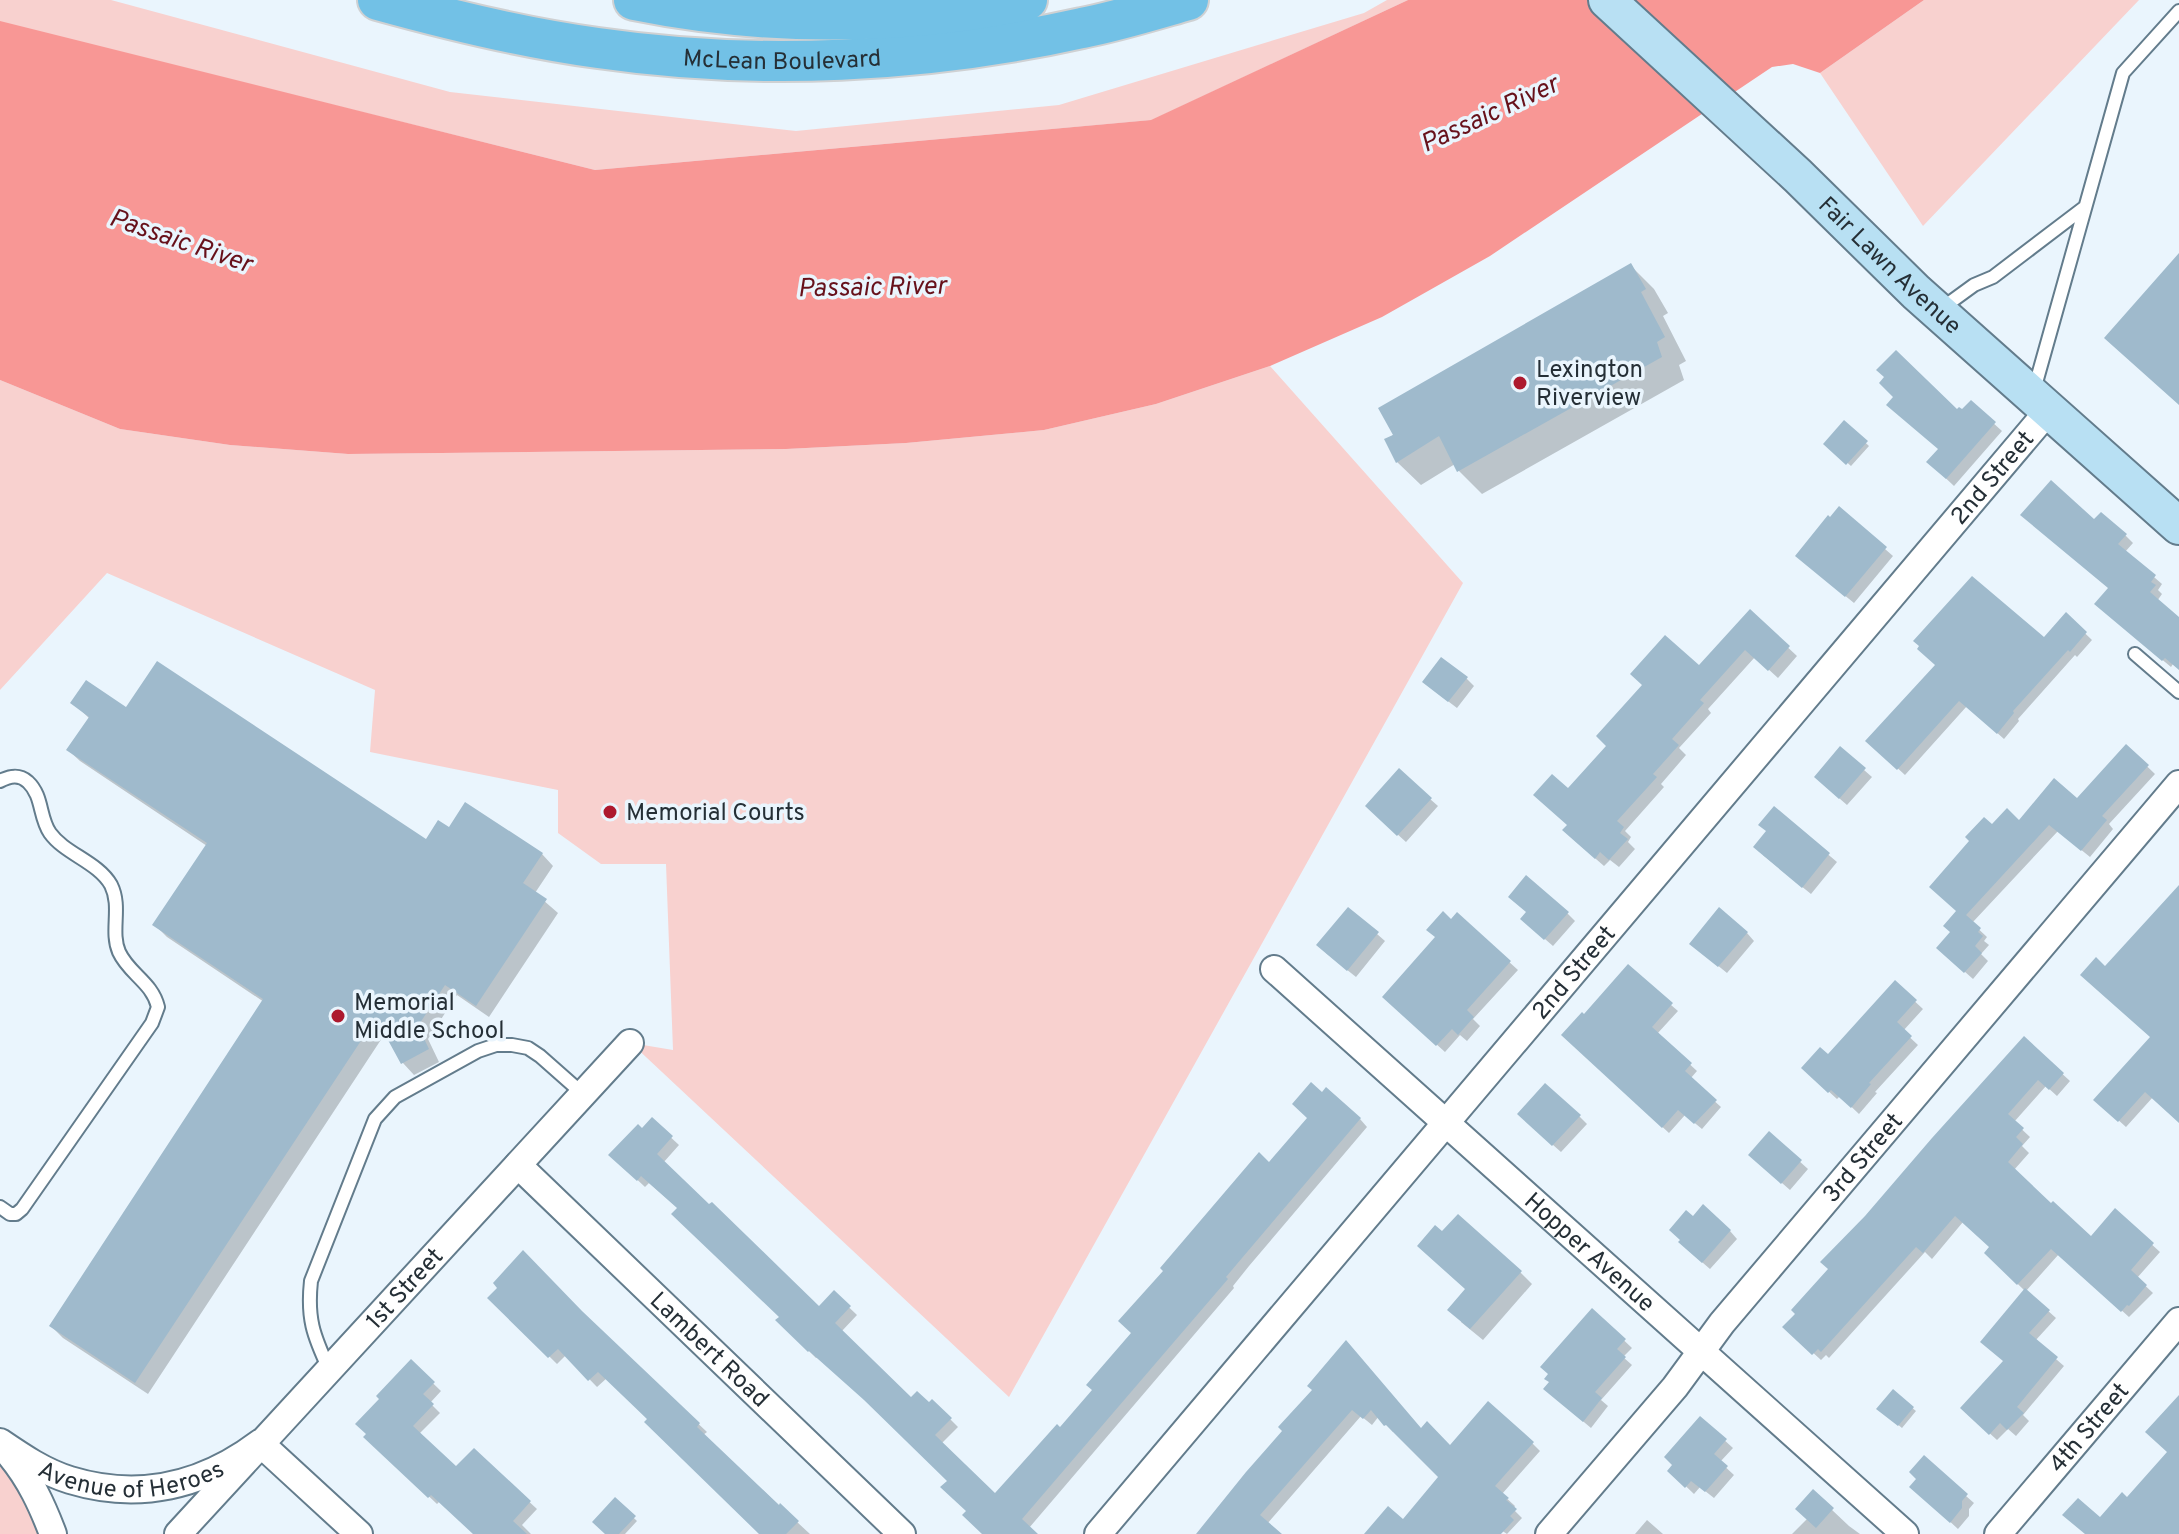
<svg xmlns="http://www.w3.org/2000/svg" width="2179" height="1534" font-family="Overpass,sans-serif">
	<rect width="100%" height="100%" fill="#eaf5fd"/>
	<path fill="#f8d1cf" d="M0,0H111L450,92L796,131L1059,105L1364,13L1387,0H1408L1152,120L595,170L0,22Z
		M1924,0H2139L1923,226L1820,73Z
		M1270,366L1463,583L1009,1397L631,1043L673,1050L666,864H601L558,833V790L370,752L375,690L107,573L0,690V380L120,429L230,445L348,454L786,449L906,443L1044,430L1156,404Z
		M0,1443L53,1534H0Z"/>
	<path fill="#f89795" d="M1408,0H1924L1820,73L1793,64L1772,67L1490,256L1382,317L1270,366L1156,404L1044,430L906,443L786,449L348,454L230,445L120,429L0,380V21L595,170L1151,120Z"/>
	<path fill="#0003" d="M1630,265L1654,289L1668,313L1663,316L1686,361L1679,365L1684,380L1482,494L1459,471L1455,464L1421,485L1397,462L1386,440Z
		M1971,403L2002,431L1954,486L1937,470L1940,450L1957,412H1963Z
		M1844,423L1869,446L1851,466L1826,444Z
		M1830,520L1885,549L1893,556L1854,603L1805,563Z
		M2094,522L2125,535L2133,543L2125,552L2162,584L2158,590L2162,594L2157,601L2179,619V669L2173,664L2171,667L2105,612L2110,589Z
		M1750,612L1797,656L1778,678L1755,657L1708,709L1711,713L1679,748L1686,755L1661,784L1664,787L1625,831L1631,837L1628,842L1635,849L1619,867L1610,860L1604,866L1573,839L1569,826L1568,791L1699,668Z
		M2066,615L2092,640L2077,657L2075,655L2018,719L2019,721L2004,739L1967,706L1905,775L1868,741L2044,640Z
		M1466,678L1474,686L1457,708L1432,689Z
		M73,703L127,710L426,842L449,830L542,854L553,866L535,893L558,913L489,1017L457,995L428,1039L439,1062L414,1075L403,1063L386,1032L148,1394L63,1338L51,1326L264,1002L167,937L155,925L207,846L80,761L68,750L90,719Z
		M2126,746L2155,774L2109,824L2113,829L2090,857L2058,831L1972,923L1987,937L1984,941L1989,945L1981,954L1988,961L1973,979L1946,955L1958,911L1992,827L2020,822L2077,800Z
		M1864,770L1872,777L1847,805L1824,785Z
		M1430,799L1438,806L1406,842L1375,814Z
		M1774,809L1837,862L1811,894L1763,855Z
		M2179,900V1121L2153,1097L2126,1127L2096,1100L2153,1037L2105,968Z
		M1528,913H1567L1575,921L1553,946L1530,926Z
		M1457,915L1518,970L1473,1019L1480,1026L1467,1041L1460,1035L1445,1052L1392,1004Z
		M1747,933L1754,941L1727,973L1700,951Z
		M1377,934L1385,941L1356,977L1326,953Z
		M1895,983L1923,1009L1903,1031L1918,1045L1875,1092L1877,1093L1859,1114L1840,1096L1837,1099L1803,1068L1828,1056Z
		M1671,1005L1678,1011L1657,1034L1697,1071L1690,1079L1721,1107L1702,1129L1685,1115L1669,1133L1563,1035L1584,1016Z
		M2024,1039L2070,1081L2057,1096L2046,1086L2014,1122L2030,1137L2022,1146L2029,1153L2014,1170L2051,1206L2091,1238L2115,1211L2160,1252L2137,1278L2153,1293L2129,1317L2059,1254L2026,1291L2056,1318L2035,1341L2064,1366L2023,1415L2029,1421L2016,1436L2008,1429L1997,1440L1962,1408L2005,1362L2025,1291L1986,1253L1992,1247L1963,1222L1932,1259L1925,1252L1829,1358L1826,1355L1821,1360L1785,1327L1831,1269L1867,1217Z
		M1579,1116L1587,1124L1561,1152L1527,1122Z
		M1360,1119L1367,1127L1249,1266L1233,1286L1234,1288L1029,1528L1035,1534H984L949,1481L874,1407L818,1357L816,1358L778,1320L781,1317L679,1209L649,1183L645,1187L611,1155L643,1131L652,1120L679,1145L663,1163L819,1308L834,1293L857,1315L841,1332L912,1400L929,1404L932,1401L958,1427L941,1444L995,1496L1060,1429L1094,1390L1269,1164Z
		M1769,1134L1808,1169L1790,1190L1758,1162Z
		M1693,1218L1730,1231L1737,1239L1710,1269L1688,1250Z
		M1443,1234L1520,1272L1532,1284L1483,1340L1461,1322L1467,1289Z
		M490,1298L583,1315L707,1432L703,1435L810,1534H761L607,1378L597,1387L566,1355L557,1364Z
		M1592,1310L1632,1348L1623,1357L1632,1365L1601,1400L1608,1406L1591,1428L1553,1396Z
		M1346,1343L1421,1430L1450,1448L1532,1443L1540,1451L1502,1494L1515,1506L1513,1509L1522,1518L1507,1534L1498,1528L1463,1534H1367L1403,1521L1440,1476L1395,1431L1393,1432L1379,1416L1372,1425L1361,1416L1267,1524L1265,1534H1198L1277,1441Z
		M411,1362L441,1391L430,1403L440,1413L419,1434L456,1469L474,1451L537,1509L522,1525L531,1534H477L440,1501L437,1504L366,1437L381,1399Z
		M1893,1392L1916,1411L1902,1428L1879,1409Z
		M1701,1419L1733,1448L1720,1462L1734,1475L1714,1498L1700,1487L1694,1494L1670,1471Z
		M1813,1492L1849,1526L1860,1534H1792L1808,1518Z
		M1920,1494L1966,1496L1974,1503L1969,1509V1516L1958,1529Z
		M615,1500L637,1521L625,1534H607Z
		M1647,1520L1663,1534H1635Z"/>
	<path fill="#9fbacc" d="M2179,253V405L2104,338Z
		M1631,263L1646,289L1641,292L1665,337L1657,342L1662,357L1457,472L1439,436L1396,463L1384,439L1393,435L1378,408Z
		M1896,350L1957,409L1959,407L1962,409L1971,400L1996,422L1946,479L1926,462L1938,449L1886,405L1893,397L1879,383L1884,377L1876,370Z
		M1844,420L1868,441L1846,465L1823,444Z
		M2051,480L2094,519L2101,512L2127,534L2118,544L2156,575L2151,582L2156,585L2150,592L2179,617V670L2165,658L2162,661L2094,604L2108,588L2020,515Z
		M1839,506L1887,547L1845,597L1795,556L1828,515L1830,517Z
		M1972,576L2044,637L2066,612L2087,632L2070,652L2068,650L2013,711L2014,713L1997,734L1959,701L1897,770L1865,741L1935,665L1917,649L1919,646L1913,641Z
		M1750,609L1790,646L1768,671L1745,650L1700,700L1704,703L1672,739L1679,745L1653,774L1657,777L1617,821L1624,827L1620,833L1628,839L1609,860L1600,852L1595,859L1562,830L1567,825L1533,795L1552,774L1568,788L1606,746L1596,736L1642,685L1630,674L1665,635L1699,665Z
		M1441,657L1468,677L1448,702L1422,682Z
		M157,661L426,839L438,820L449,827L465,802L543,853L523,883L547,899L476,1006L445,985L418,1026L429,1049L401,1064L376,1018L135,1383L49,1326L263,999L152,925L207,843L66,750L89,717L70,703L86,680L126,707Z
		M2126,744L2149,765L2102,816L2107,820L2081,851L2049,825L1966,915L1981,928L1978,932L1983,936L1975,946L1982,953L1964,973L1936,948L1950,932L1943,926L1956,911L1929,887L1969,841L1965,837L1984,817L1992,824L2007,808L2019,820L2054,778L2077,798Z
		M1840,746L1866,768L1839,799L1814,777Z
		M1399,768L1432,798L1397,836L1365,806Z
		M1774,806L1830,853L1802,888L1753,847L1766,831L1758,825Z
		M1526,875L1569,912L1544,940L1520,919L1526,912L1508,897Z
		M2179,885V1123L2145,1092L2118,1122L2093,1100L2150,1037L2080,975L2096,957L2105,966Z
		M1348,907L1379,932L1347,971L1316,945Z
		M1719,907L1748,932L1718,967L1689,944Z
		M1443,911L1451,919L1457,912L1511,961L1467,1010L1474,1017L1458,1035L1452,1029L1436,1046L1382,997L1435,937L1426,930Z
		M1628,964L1673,1003L1652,1027L1692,1063L1685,1071L1717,1100L1694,1124L1678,1110L1662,1128L1561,1035L1582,1012L1584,1014Z
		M1895,980L1917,1000L1897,1022L1912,1036L1869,1083L1871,1084L1851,1108L1831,1090L1828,1093L1801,1068L1820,1047L1828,1054Z
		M2024,1036L2064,1073L2049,1090L2038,1080L2008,1114L2024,1128L2016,1137L2023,1144L2008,1162L2051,1203L2053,1201L2091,1236L2115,1208L2154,1243L2131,1270L2147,1285L2129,1306L2127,1305L2121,1312L2051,1249L2017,1285L1984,1253L1989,1247L1955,1216L1923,1253L1916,1247L1821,1352L1818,1349L1812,1355L1782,1327L1795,1314L1791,1310L1828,1269L1820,1262L1865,1216L1932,1138Z
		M1311,1082L1322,1092L1326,1087L1361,1118L1242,1258L1226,1277L1228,1279L1022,1519L1038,1534H982L962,1515L966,1511L940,1487L947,1481L864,1400L809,1351L808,1352L775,1320L779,1317L671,1214L677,1208L641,1176L637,1181L608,1155L638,1124L642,1128L652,1117L673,1136L657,1154L709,1204L712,1202L819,1306L834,1290L851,1306L835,1323L911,1397L917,1391L929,1402L932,1399L952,1418L935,1435L995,1493L1057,1424L1060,1427L1092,1390L1086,1385L1131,1333L1118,1321L1163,1271L1160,1268L1259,1152L1269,1162L1307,1118L1292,1104Z
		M1545,1083L1581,1115L1552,1146L1517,1114Z
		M1769,1131L1802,1160L1781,1184L1748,1155Z
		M1703,1204L1731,1230L1702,1263L1678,1242L1680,1240L1669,1230L1686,1210L1693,1216Z
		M1458,1214L1522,1271L1470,1329L1447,1310L1465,1289L1417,1246L1435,1225L1442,1231Z
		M523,1250L582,1311L700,1423L697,1427L779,1505L780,1503L799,1521L786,1534H759L644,1422L647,1419L598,1372L588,1381L558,1349L548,1358L487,1298L497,1288L493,1283Z
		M2025,1288L2050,1310L2029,1333L2058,1357L2017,1407L2024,1413L2007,1430L2000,1423L1989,1435L1960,1408L2003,1361L1980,1342Z
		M1592,1308L1626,1339L1617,1349L1626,1357L1595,1392L1602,1398L1583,1422L1543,1389L1549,1382L1544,1379L1548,1374L1540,1367Z
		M1346,1340L1421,1428L1427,1421L1450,1445L1488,1401L1534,1442L1495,1486L1509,1498L1506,1500L1517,1509L1510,1516L1514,1520L1501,1534H1364L1388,1506L1403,1519L1438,1477L1386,1425L1384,1426L1371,1410L1363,1419L1352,1410L1260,1515L1282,1534H1196L1246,1472L1282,1431L1278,1427L1312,1390L1307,1386Z
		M411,1359L435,1382L423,1394L434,1404L413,1426L456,1466L474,1448L531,1501L513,1521L527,1534H473L431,1495L428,1498L363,1437L366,1434L355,1424L379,1399L376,1396Z
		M1893,1389L1914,1407L1898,1426L1876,1409Z
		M2179,1395V1534H2085L2062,1515L2078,1498L2100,1517L2122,1492L2127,1497L2167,1452L2145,1432Z
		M1700,1416L1727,1439L1714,1454L1728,1466L1705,1492L1691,1481L1685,1488L1667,1471L1672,1465L1664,1457Z
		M1924,1455L1968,1494L1962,1501V1508L1950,1523L1909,1487L1916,1479L1909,1472Z
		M1813,1489L1834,1508L1816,1528L1795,1509Z
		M615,1497L636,1516L619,1534H605L592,1522Z"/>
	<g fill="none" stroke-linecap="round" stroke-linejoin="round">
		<g stroke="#637c8c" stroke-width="16">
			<path id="lane" d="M1941,309L1974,285L1993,277L2085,207
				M2034,390L2123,73L2179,11
				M2135,654L2179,692
				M0,781C10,776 19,774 28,782C43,796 39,817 50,833C65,854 98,862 111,885C122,907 110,931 119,952C129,974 152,982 158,1007L152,1023L22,1209L16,1214H10L0,1207
				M329,1369C313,1335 307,1318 311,1281L375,1119L395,1097L478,1051L496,1045H512L528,1048L540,1056L583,1094"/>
		</g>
		<g stroke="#637c8c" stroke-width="30">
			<g id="street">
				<path id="s1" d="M1274,969L1905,1534"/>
				<path id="s2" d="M518,1165L902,1534"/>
				<path id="s3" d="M0,1442C22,1457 44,1472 70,1480C139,1501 203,1486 260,1443L359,1534"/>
				<path d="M10,1455C30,1479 42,1505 53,1534"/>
				<path id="s4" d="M178,1534L630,1043"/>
				<path id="s5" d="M1098,1534L2049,410"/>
				<path id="s6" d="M1549,1534L1675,1387L1722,1323L2179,784"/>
				<path id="s7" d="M1998,1534L2179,1321"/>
			</g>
		</g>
		<g stroke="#637c8c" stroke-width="40">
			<g id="secondary">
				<path id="s8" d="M1607,0L1798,176L1916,292L2179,526"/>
			</g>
		</g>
		<g stroke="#cfd1d3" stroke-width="44">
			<g id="primary">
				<path id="s9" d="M378,0C450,20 523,38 598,48C757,71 925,63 1082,28C1118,21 1153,10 1188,0"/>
				<path d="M634,0C762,26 899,26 1027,0"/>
			</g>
		</g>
		<use href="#lane" stroke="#fff" stroke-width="12"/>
		<use href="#street" stroke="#fff" stroke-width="26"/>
		<use href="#secondary" stroke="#b8e0f3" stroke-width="36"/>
		<use href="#primary" stroke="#72c1e6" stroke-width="40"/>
	</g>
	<g fill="#ad192e" stroke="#eaf5fd" stroke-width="3">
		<circle cx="1520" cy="383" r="8"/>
		<circle cx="610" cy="812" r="8"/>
		<circle cx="338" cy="1016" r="8"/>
	</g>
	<g text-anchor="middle" stroke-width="7" stroke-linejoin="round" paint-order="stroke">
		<g font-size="24" fill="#252f36" stroke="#eaf5fd">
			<text dy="8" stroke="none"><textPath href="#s9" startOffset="410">McLean Boulevard</textPath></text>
			<text dy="8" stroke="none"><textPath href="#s8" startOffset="388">Fair Lawn Avenue</textPath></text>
			<text dy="8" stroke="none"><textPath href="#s5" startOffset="1384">2nd Street</textPath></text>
			<text dy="8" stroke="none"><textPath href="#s5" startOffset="736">2nd Street</textPath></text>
			<text dy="8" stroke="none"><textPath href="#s6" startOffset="490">3rd Street</textPath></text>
			<text dy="8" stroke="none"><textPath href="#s1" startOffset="424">Hopper Avenue</textPath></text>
			<text dy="8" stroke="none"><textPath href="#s4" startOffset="334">1st Street</textPath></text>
			<text dy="8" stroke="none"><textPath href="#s2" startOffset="266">Lambert Road</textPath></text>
			<text dy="8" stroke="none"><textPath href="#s7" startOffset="140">4th Street</textPath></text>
			<text dy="8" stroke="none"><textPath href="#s3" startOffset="142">Avenue of Heroes</textPath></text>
		</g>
		<g font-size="24" fill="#252f36" stroke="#eaf5fd" text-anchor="start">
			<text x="1536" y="377">Lexington<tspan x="1536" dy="28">Riverview</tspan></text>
			<text x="626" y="820">Memorial Courts</text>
			<text x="354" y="1010">Memorial<tspan x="354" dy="28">Middle School</tspan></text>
		</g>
		<g font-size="26" font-style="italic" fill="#67111b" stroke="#eaf5fd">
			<text transform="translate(1489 113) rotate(-25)" y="9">Passaic River</text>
			<text transform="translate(181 240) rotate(19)" y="9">Passaic River</text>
			<text transform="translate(872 286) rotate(-1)" y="9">Passaic River</text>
		</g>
	</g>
</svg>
